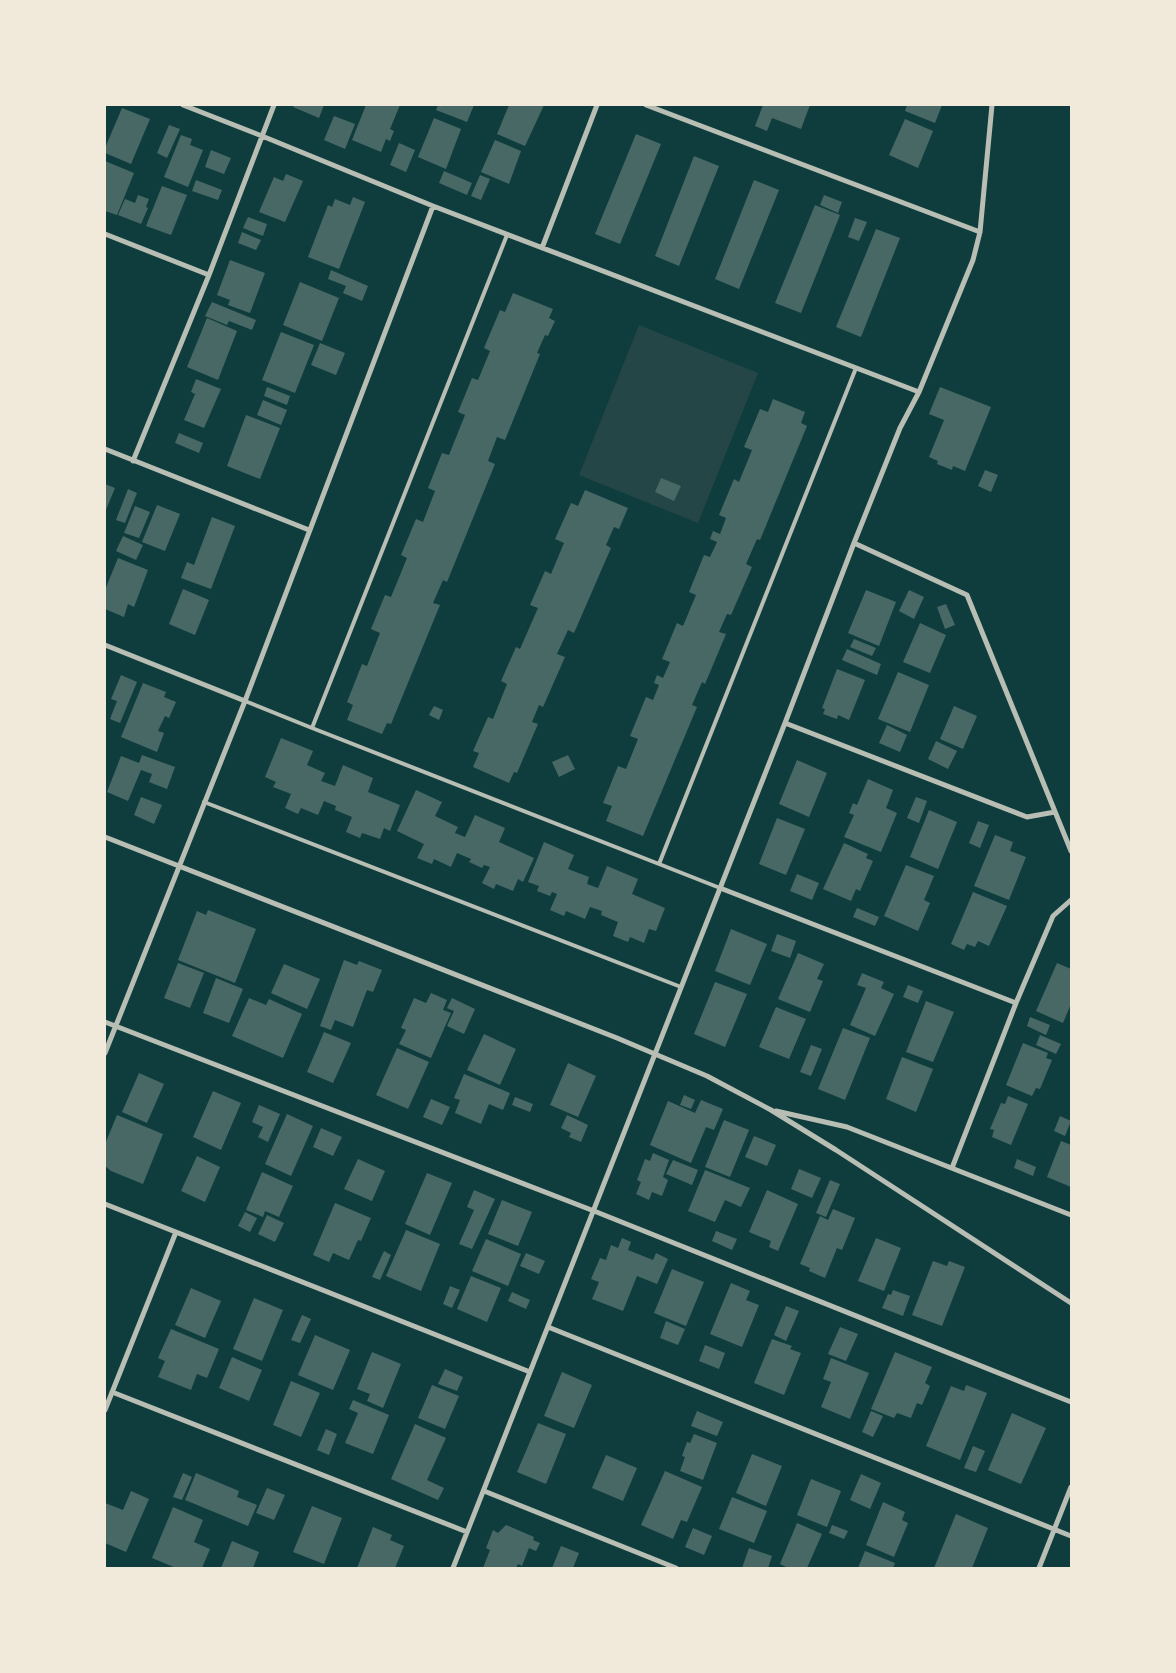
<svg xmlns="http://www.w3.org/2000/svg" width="1176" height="1673" font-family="'Space Grotesk',sans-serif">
	<rect width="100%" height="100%" fill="#0f3d3e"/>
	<path fill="#244646" d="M639,325L758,373L698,523L579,475Z"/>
	<path fill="#486865" d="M294,105H324L319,118L293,107Z
		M366,105H400L390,129L394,131L390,141L386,139L381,152L352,140Z
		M438,105H474L467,122L436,110Z
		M509,105H544L525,146L497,134Z
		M763,105H810L801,129L772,118L767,131L755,126Z
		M907,105H942L935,123L905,111Z
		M122,108L150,119L131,164L105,153V148Z
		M334,116L355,124L345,149L324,140Z
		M434,118L461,129L446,169L418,157Z
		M905,119L933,131L918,168L889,155Z
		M169,125L180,129L167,158L157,153Z
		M636,134L661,144L620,244L595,234Z
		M181,135L192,139L190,145L203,150L188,187L164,177Z
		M495,140L521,151L509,184L481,172Z
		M399,143L415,150L406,172L390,165Z
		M211,150L231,158L224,174L205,167Z
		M694,156L719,166L679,266L655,256Z
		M105,161L134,173L117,215L105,211Z
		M444,171L472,183L467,195L439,183Z
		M286,174L303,181L285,222L259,212L274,177L283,181Z
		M480,175L490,179L481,200L471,196Z
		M196,180L222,190L218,200L192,191Z
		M754,180L779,190L739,289L715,279Z
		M162,186L187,195L171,235L146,226Z
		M138,195L149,199L146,207L148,208L141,224L118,215L125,199L135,203Z
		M824,195L842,202L838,213L820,205Z
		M353,197L365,202L339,269L308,257L328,205L332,207L335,199L350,205Z
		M815,205L840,215L801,313L775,303Z
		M248,217L267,224L263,236L243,228Z
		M855,218L867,222L859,241L848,237Z
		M876,229L900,238L861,337L836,327Z
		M242,232L261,240L256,250L238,243Z
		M230,260L265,273L250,313L228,305L230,300L217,295Z
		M331,270L368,286L362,301L343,293L346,286L328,279Z
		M300,282L339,298L322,341L283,325Z
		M513,293L553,309L549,318L555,321L548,336L545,335L537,353L540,354L505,440L497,437L488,461L495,464L447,582L443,580L433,603L440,605L391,724L387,723L382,734L347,720L353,705L347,702L362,664L367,666L380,633L371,629L385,595L391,597L407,558L401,555L416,519L423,522L435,491L428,488L442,453L449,455L465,415L458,412L472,378L478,380L490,351L484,348L500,310L505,312Z
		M212,302L256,320L252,330L229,321L227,325L205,316Z
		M207,318L237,331L218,380L187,367Z
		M281,332L314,345L295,393L262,380Z
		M320,343L345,353L336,375L311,365Z
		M196,379L221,389L204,428L184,420L195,394L191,392Z
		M267,387L290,396L287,405L264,396Z
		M940,387L991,407L965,471L953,466L952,470L937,464L938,461L929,457L944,420L929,414Z
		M773,399L805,412L801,423L807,426L760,540L757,539L746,564L752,567L731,615L727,614L719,632L726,634L705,684L702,682L692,705L697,707L643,836L606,821L612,806L603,803L618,766L626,769L638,739L630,736L646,697L653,700L659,685L654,683L657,675L663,678L670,662L662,659L677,623L683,626L696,595L689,592L704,555L710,557L717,542L710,539L713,531L720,534L726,518L719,515L734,479L739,482L752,450L744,447L760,409L768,412Z
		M263,400L287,410L281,425L257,415Z
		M246,415L280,428L260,479L227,466Z
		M179,433L203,443L199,453L175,443Z
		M985,470L998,475L991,492L978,486Z
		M661,478L681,486L674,501L655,492Z
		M105,484L115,488L105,512Z
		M128,489L137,493L125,523L116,520Z
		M585,490L628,508L619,529L614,527L606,545L611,548L574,633L568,630L557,654L565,657L543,707L539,705L532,722L538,724L517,773L514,772L509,783L473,767L479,753L473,751L488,717L493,719L507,684L501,681L516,647L520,649L538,608L530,605L545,571L551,574L564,543L555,539L571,503L578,506Z
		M157,505L180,514L165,551L142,542Z
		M135,506L150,512L139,538L124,533Z
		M212,517L235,526L211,589L181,578L187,562L194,565Z
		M123,536L143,545L136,560L116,551Z
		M118,558L148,570L134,607L128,604L124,617L105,609V590Z
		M183,589L209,600L195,635L169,624Z
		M866,590L896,602L879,646L848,633Z
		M909,590L924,597L914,619L899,611Z
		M946,604L955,625L945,629L937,607Z
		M920,623L946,635L930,673L903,662Z
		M854,639L876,648L872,656L850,647Z
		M847,649L881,664L877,675L842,660Z
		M837,669L865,680L849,720L838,715L837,719L823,714L825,709L822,708Z
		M898,672L929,685L910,732L878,719Z
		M121,675L137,682L120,723L110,719L117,701L111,699Z
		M143,683L166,692L164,697L176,702L169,718L165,716L158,731L164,733L157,752L121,737Z
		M434,706L443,710L439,720L429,715Z
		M954,706L977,716L963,749L940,739Z
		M887,725L907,735L900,752L879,743Z
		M281,738L313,751L307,765L325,773L321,781L335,786L343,765L373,778L368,792L400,805L390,831L384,828L380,839L362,833L360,838L346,832L352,817L335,810L336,806L324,801L318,815L301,808L298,814L285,808L291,794L273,787L276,782L265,777Z
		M936,741L957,751L948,769L928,759Z
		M142,755L175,767L167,789L149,782L152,774L141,770L128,801L107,792L121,756L139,763Z
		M568,755L575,769L559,777L552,762Z
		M797,760L827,773L809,817L779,804Z
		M868,779L893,790L886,808L897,813L881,852L844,837L854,815L849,813L853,803L857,805Z
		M416,790L442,802L435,816L458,827L455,833L465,837L475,815L505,828L499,842L534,858L523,882L518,879L513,891L496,884L494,889L482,883L490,867L484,865L482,868L469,862L471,859L457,853L451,867L434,859L432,864L417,858L424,844L397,831Z
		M141,797L162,805L154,824L134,815Z
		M916,797L927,801L919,823L907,818Z
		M929,810L957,822L938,869L910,857Z
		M777,818L805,829L786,875L759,864Z
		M978,821L989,825L980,848L969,843Z
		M995,835L1013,842L1010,851L1026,857L1009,900L974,886Z
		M544,842L574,855L568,869L589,877L587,884L598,888L607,866L638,879L632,894L665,908L656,931L649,929L644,943L630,937L628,942L613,936L618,922L601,915L602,911L590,907L585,919L566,911L564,916L550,910L557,894L552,892L550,896L537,891L539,886L528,882Z
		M844,843L868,854L866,858L873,861L860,891L856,889L851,901L823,889Z
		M906,865L934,876L924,900L930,903L918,931L884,916Z
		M797,874L819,883L812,900L790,891Z
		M973,892L1007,906L989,946L978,941L975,947L967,944L964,950L951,944Z
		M857,908L879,917L875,926L853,917Z
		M208,910L256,929L235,983L178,960L197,911L206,915Z
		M731,929L767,944L750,985L715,971Z
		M777,934L796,941L790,958L771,951Z
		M798,953L824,964L817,979L823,981L810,1012L778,999Z
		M344,960L357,965L359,961L382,970L373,992L367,990L353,1027L335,1020L331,1030L320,1026Z
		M178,963L204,973L190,1008L164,998Z
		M1057,963L1071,969V1004L1063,1023L1036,1011Z
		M284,964L320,979L307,1009L271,993Z
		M862,973L884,982L881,988L894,994L875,1036L850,1025L866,988L857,985Z
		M216,978L243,989L229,1023L203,1013Z
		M715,982L747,994L725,1047L694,1034Z
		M908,985L923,991L918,1003L903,997Z
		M431,993L447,1000L443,1010L451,1013L431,1058L399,1044L406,1030L401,1028L414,998L426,1003Z
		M249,998L266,1005L269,999L302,1014L283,1058L232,1036Z
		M452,998L475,1009L464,1034L447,1026L454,1011L447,1008Z
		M926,1001L954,1012L933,1062L906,1052Z
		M776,1007L806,1019L789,1059L759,1047Z
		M1030,1017L1050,1025L1046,1035L1027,1026Z
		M843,1028L870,1038L845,1100L818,1089Z
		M324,1032L351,1043L333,1083L307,1072Z
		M484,1034L516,1049L500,1085L467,1070Z
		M1040,1035L1061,1044L1056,1054L1036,1045Z
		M1023,1043L1048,1053L1046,1058L1052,1060L1040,1089L1036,1088L1032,1096L1006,1085Z
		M811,1045L822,1049L811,1076L800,1072Z
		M397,1048L429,1062L408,1109L376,1095Z
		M902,1057L933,1069L916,1112L886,1099Z
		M568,1063L596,1076L578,1117L550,1105Z
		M139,1073L164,1084L147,1123L122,1112Z
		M464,1074L510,1093L503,1110L489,1104L481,1124L455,1113L460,1100L454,1098Z
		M213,1091L241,1103L221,1150L193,1137Z
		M684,1095L695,1100L691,1109L680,1105Z
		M1008,1096L1028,1104L1011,1145L992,1137L994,1130L990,1129L1001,1103L1005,1104Z
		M515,1097L533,1104L530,1112L512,1105Z
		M431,1099L450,1107L442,1125L423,1117Z
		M701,1100L723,1109L714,1130L706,1127L691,1163L650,1145L668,1101L695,1113Z
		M259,1105L280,1114L268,1142L258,1137L263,1127L252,1122Z
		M287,1114L313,1126L291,1176L265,1164Z
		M117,1115L163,1134L143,1184L111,1171L105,1166V1144Z
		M567,1115L588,1125L581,1142L569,1137L571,1133L561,1128Z
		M1060,1116L1071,1121L1065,1136L1054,1131Z
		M724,1120L749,1130L730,1177L705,1167Z
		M321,1128L342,1137L333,1156L313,1147Z
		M754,1136L776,1145L767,1166L745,1157Z
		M1061,1141L1071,1145V1187L1047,1177Z
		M653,1153L669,1160L663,1177L668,1180L662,1196L652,1192L649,1200L636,1194L641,1182L637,1180L645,1159L650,1161Z
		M197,1156L220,1167L205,1202L181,1191Z
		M358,1159L385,1171L372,1201L344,1189Z
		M1017,1159L1036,1167L1033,1176L1014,1168Z
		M673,1160L698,1170L692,1185L666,1174Z
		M799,1169L821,1178L812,1198L791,1189Z
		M705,1170L750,1188L741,1207L725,1200L715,1222L688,1211Z
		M262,1172L293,1186L279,1217L265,1211L263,1217L246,1210Z
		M427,1173L452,1183L430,1235L405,1224Z
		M830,1180L840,1184L826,1217L816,1213Z
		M474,1190L495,1199L472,1249L459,1244L474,1210L467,1207Z
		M767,1190L798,1204L778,1251L769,1247L771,1241L749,1232Z
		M502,1200L532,1212L518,1246L488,1234Z
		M335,1203L371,1218L361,1241L358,1240L349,1260L333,1253L329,1262L313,1255Z
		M833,1209L855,1218L842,1250L837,1248L825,1278L809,1271L810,1268L800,1264L820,1216L828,1220Z
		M245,1212L257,1218L250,1232L238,1226Z
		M267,1215L284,1223L275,1242L258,1234Z
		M406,1230L440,1244L421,1291L386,1276Z
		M716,1231L737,1239L732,1250L712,1241Z
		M622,1238L631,1242L628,1250L653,1260L656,1253L668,1259L657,1284L637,1276L623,1311L592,1299L599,1282L591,1279L600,1258L606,1260L611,1245L618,1248Z
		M876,1238L901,1248L884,1291L858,1281Z
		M486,1239L521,1254L508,1286L472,1271Z
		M384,1251L391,1255L380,1280L372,1277Z
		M526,1253L545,1261L539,1274L520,1266Z
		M933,1261L947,1266L949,1261L965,1267L942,1326L912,1315Z
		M672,1269L704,1282L686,1326L654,1313Z
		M471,1276L501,1288L487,1322L457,1309Z
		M731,1283L750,1291L746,1300L759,1305L742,1347L710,1334Z
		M450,1286L460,1290L452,1308L443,1304Z
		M191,1288L221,1301L205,1338L175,1325Z
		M893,1290L910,1296L903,1316L882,1308L888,1294L891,1295Z
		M512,1292L530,1300L526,1309L508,1301Z
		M254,1298L283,1310L262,1361L233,1349Z
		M786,1306L799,1311L786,1341L774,1335Z
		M302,1315L311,1319L300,1343L291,1340Z
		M666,1321L685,1329L678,1345L660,1338Z
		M840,1327L858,1334L846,1361L828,1354Z
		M171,1329L219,1349L207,1378L197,1374L191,1390L158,1377L165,1361L158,1358Z
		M315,1335L350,1350L333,1390L298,1375Z
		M772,1339L792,1346L790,1349L801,1353L784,1395L754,1383Z
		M705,1345L725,1353L719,1369L699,1361Z
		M372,1352L401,1364L383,1408L367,1401L370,1394L357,1389Z
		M895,1352L932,1367L925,1383L930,1386L922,1405L917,1403L911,1418L897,1413L894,1418L871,1409Z
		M232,1357L262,1370L249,1401L219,1388Z
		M831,1358L869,1373L850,1419L821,1407L831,1382L823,1379Z
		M445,1369L463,1377L457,1391L438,1384Z
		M562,1372L592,1385L574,1428L544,1416Z
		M291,1381L320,1393L301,1437L273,1425Z
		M432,1385L459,1396L445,1429L418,1418Z
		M966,1385L987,1393L960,1460L926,1446L951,1386L964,1391Z
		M353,1400L389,1415L373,1454L345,1443L358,1413L349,1409Z
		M697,1411L723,1422L717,1436L691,1426Z
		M871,1411L883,1416L873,1437L862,1432Z
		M1012,1413L1046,1428L1021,1484L988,1470Z
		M538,1423L566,1434L546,1484L517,1472Z
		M415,1424L446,1438L427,1480L444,1488L438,1500L391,1479Z
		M326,1429L337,1434L329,1455L317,1450Z
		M694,1434L717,1443L703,1480L680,1471L685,1457L682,1456L687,1442L690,1443Z
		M973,1446L985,1451L976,1472L964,1468Z
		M752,1454L782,1466L766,1506L736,1493Z
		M606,1455L637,1468L623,1501L592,1488Z
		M665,1471L702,1487L687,1522L681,1520L673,1539L641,1525Z
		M183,1473L192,1477L182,1500L173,1497Z
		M196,1473L239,1491L237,1497L257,1505L248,1526L185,1500Z
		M861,1474L881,1483L870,1509L850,1500Z
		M811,1479L841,1491L827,1527L797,1515Z
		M267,1488L285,1495L274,1520L256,1513Z
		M131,1491L149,1499L126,1552L105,1543V1503L123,1510Z
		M732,1497L767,1511L754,1543L719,1529Z
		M883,1502L905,1512L902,1520L908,1523L894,1557L866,1545Z
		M312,1506L342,1518L324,1564L293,1552Z
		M173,1507L203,1520L194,1542L210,1549L202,1568H176L152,1558Z
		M956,1514L988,1528L972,1568H934Z
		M797,1523L822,1534L807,1568H788L780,1564Z
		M506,1525L534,1537L533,1540L540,1543L536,1551L529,1548L522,1566L518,1564L516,1568H483L490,1550L486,1548L493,1530L498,1533Z
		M832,1525L848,1531L844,1539L829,1533Z
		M373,1527L392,1535L390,1540L404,1546L395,1568H357Z
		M693,1528L712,1536L704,1555L685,1547Z
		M232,1541L259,1552L253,1568H221Z
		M561,1546L579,1553L573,1568H552Z
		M749,1548L772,1556L768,1568H742Z
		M865,1551L895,1563L893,1568H858Z"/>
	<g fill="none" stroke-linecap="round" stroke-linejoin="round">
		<path stroke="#b8beb3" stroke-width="4" d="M245,701L312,728L507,235
			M312,728L659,864
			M204,802L681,987
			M720,888L659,864L856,368"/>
		<path stroke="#b8beb3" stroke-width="5" d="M183,105L262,136L433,206L919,392
			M646,105L980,232
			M105,234L209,275
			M542,248L597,105
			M105,449L309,530
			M133,461L209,275L274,105
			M854,543L967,595L1071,851
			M105,645L245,701
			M785,723L1027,817L1055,812
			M105,837L617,1038L707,1076L771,1110L836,1150L1071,1303
			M720,888L1016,1003
			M105,1022L594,1211L1071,1402
			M105,1053L245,701L433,206
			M776,1111L847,1127L1071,1215
			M952,1168L1016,1003L1053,916L1071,900
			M105,1204L530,1372
			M548,1327L1071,1536
			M112,1392L467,1532
			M105,1410L176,1232
			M484,1491L676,1568
			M453,1568L785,723L854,543L900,428L919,392L973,260L980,232L992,105
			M1039,1568L1071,1487"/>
	</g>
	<rect width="1176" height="1673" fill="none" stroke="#f1e9da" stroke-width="212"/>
</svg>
